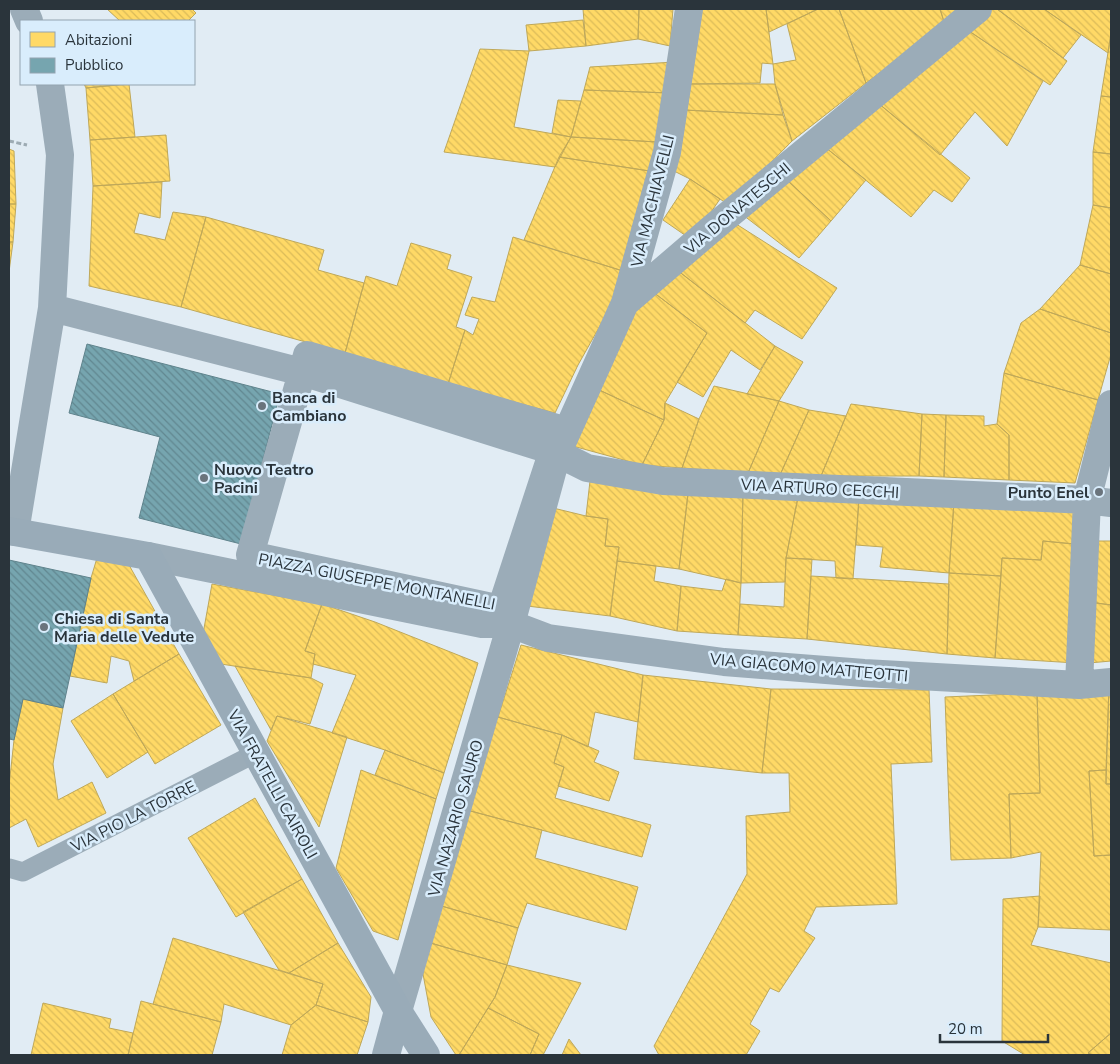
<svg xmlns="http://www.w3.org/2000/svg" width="1120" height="1064" font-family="'Nunito Sans',sans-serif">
	<defs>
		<pattern id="homes-back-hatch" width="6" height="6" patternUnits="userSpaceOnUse" patternTransform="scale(1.25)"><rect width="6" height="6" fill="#ffd966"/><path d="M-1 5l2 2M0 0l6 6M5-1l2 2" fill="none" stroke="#dbbb59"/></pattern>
		<pattern id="public-back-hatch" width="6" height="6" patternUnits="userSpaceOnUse" patternTransform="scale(1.25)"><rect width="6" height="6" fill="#76a5af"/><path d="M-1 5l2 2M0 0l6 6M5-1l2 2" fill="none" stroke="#618790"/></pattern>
	</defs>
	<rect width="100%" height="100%" fill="#e1ecf4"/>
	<path fill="url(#homes-back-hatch)" stroke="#bfa859" d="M107,9H192L196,13L188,21H120Z
		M583,9H639L638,39L586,46Z
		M639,9H673L670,46L638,39Z
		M697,9H766L773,64L762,63L760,83L688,84Z
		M766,9H818L769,32Z
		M818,9H839L866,83L792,141L775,84L773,64L796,60L787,24Z
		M839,9H940L945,25L866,83Z
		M940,9H959L945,25Z
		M988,9H997L1067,61L1050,85L963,27Z
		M997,9H1044L1081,35L1063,58Z
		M1044,9H1111V34L1108,53Z
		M583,20L586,46L529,51L526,25Z
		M963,27L1043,81L1007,146L975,112L940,155L878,103Z
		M1111,34V97L1101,96Z
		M480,49L529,51L514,127L571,137L555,167L444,152Z
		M675,62L670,93L584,90L590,67Z
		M84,84H124L86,88Z
		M129,84L135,137L90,140L86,88Z
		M688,84H775L783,115L684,110Z
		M584,90L670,93L657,142L571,137Z
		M1101,96L1111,97V154L1093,152Z
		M558,100L581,101L571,137L552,133Z
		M878,103L970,178L952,202L934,190L911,217L825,147Z
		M684,110L783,115L792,141L729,205L690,179L674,171Z
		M166,135L170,181L93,186L90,140Z
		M571,137L657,142L656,172L559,157Z
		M825,147L866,180L831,221L787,180Z
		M9,149L14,151L16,204H9Z
		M1093,152L1111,154V208L1093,205Z
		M559,157L656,172L623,271L524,240Z
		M690,179L720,199L692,240L663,220Z
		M787,180L831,221L799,258L743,215Z
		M162,182L160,218L139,213L134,233L165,240L173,212L206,217L181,307L89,286L93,186Z
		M9,204H16L13,242H9Z
		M1093,205L1111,208V274L1080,265Z
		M206,217L324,250L318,270L364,283L345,353L181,307Z
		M733,222L837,288L802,339L755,310L745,323L677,270Z
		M513,237L623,271L610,308L578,365L555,413L448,384L465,330L473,335L479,319L465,315L472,297L495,302Z
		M9,242H13L9,272Z
		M411,243L451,255L447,269L472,277L456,327L465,330L448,384L345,353L366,276L397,286Z
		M1080,265L1111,274V333L1040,309Z
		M677,270L775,346L760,370L731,350L703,397L677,382L707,333L653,292Z
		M653,292L707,333L665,403L664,420L597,389L628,315Z
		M1040,309L1111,333V354L1098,400L1004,373L1021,323Z
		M775,346L803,362L779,401L747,394Z
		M1004,373L1098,400L1075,483L1009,480V435L997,424Z
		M714,386L779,401L748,473L682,468L699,419Z
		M597,389L664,420L642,465L569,445Z
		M779,401L809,410L780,475L748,473Z
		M665,403L699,419L682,468L642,465L664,420Z
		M851,404L922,414L919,476H821Z
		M809,410L846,416L821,476L780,475Z
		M922,414L946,415L944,477L919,476Z
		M946,415L984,416V426L997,424L1009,435V480L944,477Z
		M590,481L688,494L679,569L617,561L619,547L605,546L608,519L586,516Z
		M743,492L741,583L679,569L688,494Z
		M743,492H799L786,558L785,582L741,583Z
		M799,492L859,498L853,579L836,578L835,561L786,558Z
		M859,498L954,502L949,573L880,567L883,547L856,545Z
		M954,502L1076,509L1074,544L1043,541L1041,560L1002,558L1001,576L949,573Z
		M549,507L586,516L608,519L605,546L619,547L610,616L527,606Z
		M1043,541L1074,544L1076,663L995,658L1002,558L1041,560Z
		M1095,541H1111V605L1089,602Z
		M97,558L129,565L179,654L134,681L129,661L111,656L107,683L70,676L91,578Z
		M786,558L812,559L807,639L738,635L740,604L784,607Z
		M617,561L656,566L654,581L681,586L677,631L610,616Z
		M949,573L1001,576L995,658L947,654Z
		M811,576L949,584L947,654L807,639Z
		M726,579L741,583L738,635L677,631L681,586L722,591Z
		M212,584L322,604L305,651L315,654L311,678L221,664L203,634Z
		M1089,602L1111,605V661L1089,663Z
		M322,604L375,622L478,663L444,773L385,750L332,733L356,675L313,664L315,654L305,651Z
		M521,645L643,675L638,722L595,712L588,747L562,735L498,717Z
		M179,654L221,725L155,764L113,694Z
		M235,666L311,678L323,684L310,724L277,716L271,730Z
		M643,675L771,689L762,773L634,759Z
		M1109,686L1106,770L1089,771L1094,856L1111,855V930L1038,927L1041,852L1011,858L1009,794L1040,793L1037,693Z
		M1109,686H1111V784H1106Z
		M771,689L929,690L932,762L891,764L897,904L816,907L804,931L815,938L779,992L770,988L750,1024L760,1031L746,1055H659L654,1046L747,874L746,816L790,812L789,773H762Z
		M1037,693L1040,793L1009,794L1011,858L951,860L945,697Z
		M113,694L148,752L107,778L71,721Z
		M23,699L63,708L53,764L58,800L92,782L106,813L38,847L26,819L9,828V786L14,740Z
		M487,714L562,735L554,763L564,767L555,798L651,825L642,857L463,809Z
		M277,716L347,737L319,827L267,741Z
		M562,735L599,751L594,762L619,772L609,801L558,786L564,767L554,763Z
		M385,750L444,773L436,799L375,775Z
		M361,770L436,799L398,940L373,931L336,868Z
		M1106,770V784H1111V855L1094,856L1089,771Z
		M255,798L302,879L236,917L188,838Z
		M463,809L542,830L535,858L638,887L626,930L527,903L518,928L438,905Z
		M302,879L338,943L289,973L279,970L243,912Z
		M1040,896L1038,927L1031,945L1111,963V1033L1088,1053L1092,1055H1025L1002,1041L1003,899Z
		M438,905L518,928L507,965L427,942Z
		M173,938L323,984L316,1005L291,1025L224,1004L221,1022L153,1004Z
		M427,942L507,965L495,997L459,1055H456L431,1017L423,974Z
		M338,943L371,997L368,1022L316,1005L323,984L289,973Z
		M507,965L581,983L543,1055H530L539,1034L488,1008L495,997Z
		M141,1001L221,1022L212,1055H128Z
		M43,1003L111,1019L109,1028L133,1033L128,1055H31Z
		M316,1005L368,1022L357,1055H282L291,1025Z
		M488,1008L539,1034L530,1055H459Z
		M1111,1033V1055H1092L1088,1053Z
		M569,1039L581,1055H562Z"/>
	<path fill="url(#public-back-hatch)" stroke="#5f838c" d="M87,344L280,394L241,544L139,518L160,437L69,413Z
		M9,560L91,578L63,708L23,699L14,740L9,739Z"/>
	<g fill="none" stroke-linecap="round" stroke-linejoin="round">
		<path stroke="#9dabb3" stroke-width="3" stroke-dasharray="5 2.5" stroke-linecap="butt" d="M9,141L27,145"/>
		<path stroke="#9bacb8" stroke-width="19" d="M9,868L23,872L256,753"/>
		<path stroke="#9bacb8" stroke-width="28" d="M24,9L29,21
			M625,303L667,152L689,9
			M52,308L302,372L553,451L587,468L663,481L1087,500L1111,503
			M307,355L560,429L501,609L250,555Z
			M15,532L52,308L60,155L50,84
			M148,556L482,624H511L548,638L724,662L864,673L1079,685L1111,682
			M1079,685L1087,500L1111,404
			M398,1011L511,624L557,454L625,303L715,226L978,9"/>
		<path stroke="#99abb8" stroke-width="28" d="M9,531L148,556L398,1011L426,1055
			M386,1055L398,1011"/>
	</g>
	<g fill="#6a747c" stroke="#d9edfc" stroke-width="2">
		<circle cx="262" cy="406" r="5"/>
		<circle cx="204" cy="478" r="5"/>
		<circle cx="1099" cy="492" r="5"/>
		<circle cx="44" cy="627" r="5"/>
	</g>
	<g text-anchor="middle" stroke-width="5" stroke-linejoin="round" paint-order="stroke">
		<g font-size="16" fill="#2a343b" stroke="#d9edfc">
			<text transform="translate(652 201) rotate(-76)" y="6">VIA MACHIAVELLI</text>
			<text transform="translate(737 208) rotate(-40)" y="6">VIA DONATESCHI</text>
			<text transform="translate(820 488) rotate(3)" y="6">VIA ARTURO CECCHI</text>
			<text transform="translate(377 581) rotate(11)" y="6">PIAZZA GIUSEPPE MONTANELLI</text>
			<text transform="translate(809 667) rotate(5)" y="6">VIA GIACOMO MATTEOTTI</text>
			<text transform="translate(273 784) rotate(61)" y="6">VIA FRATELLI CAIROLI</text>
			<text transform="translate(133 816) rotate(-27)" y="6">VIA PIO LA TORRE</text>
			<text transform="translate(455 818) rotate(-74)" y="6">VIA NAZARIO SAURO</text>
		</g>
		<g font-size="16" font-weight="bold" fill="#2a343b" stroke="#d9edfc" text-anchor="start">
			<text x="272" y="403">Banca di<tspan x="272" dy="18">Cambiano</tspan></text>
			<text x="214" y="475">Nuovo Teatro<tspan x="214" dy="18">Pacini</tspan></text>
			<text x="1089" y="498" text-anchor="end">Punto Enel</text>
			<text x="54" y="624">Chiesa di Santa<tspan x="54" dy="18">Maria delle Vedute</tspan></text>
		</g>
	</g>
	<rect width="1120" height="1064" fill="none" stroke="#2a343b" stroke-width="20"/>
	<rect x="20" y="20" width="175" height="65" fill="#d9edfc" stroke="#93a3af"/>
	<rect x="30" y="32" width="25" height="15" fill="#ffd966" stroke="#93a3af"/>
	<text x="65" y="45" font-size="15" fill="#2a343b">Abitazioni</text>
	<rect x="30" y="58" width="25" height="15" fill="#76a5af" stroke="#93a3af"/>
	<text x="65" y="70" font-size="15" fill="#2a343b">Pubblico</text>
	<path d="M940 1034v8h108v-8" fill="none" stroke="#2a343b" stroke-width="2.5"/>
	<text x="948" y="1034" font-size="15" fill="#2a343b" stroke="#d9edfc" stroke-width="4" paint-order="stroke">20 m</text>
</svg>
